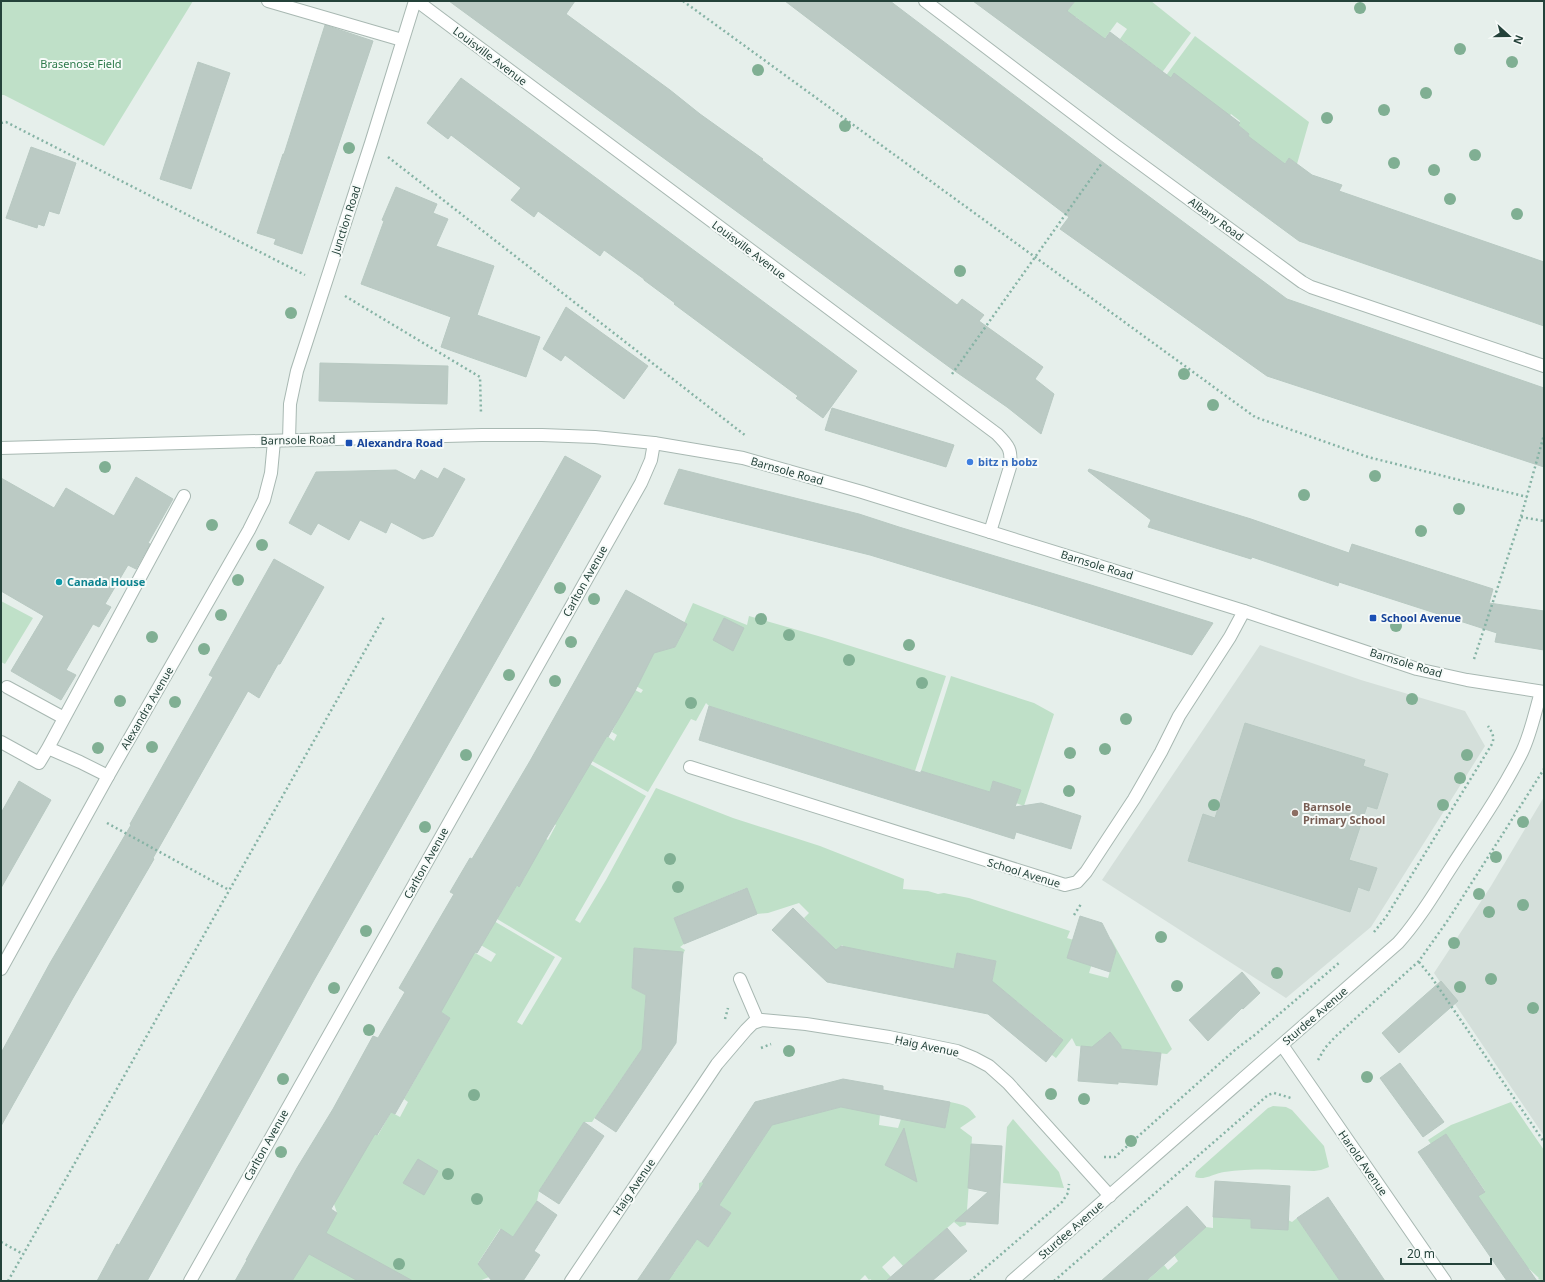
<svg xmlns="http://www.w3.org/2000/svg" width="1545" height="1282" font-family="'Noto Sans',sans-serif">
	<rect width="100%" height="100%" fill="#e6efeb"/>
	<path fill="#d4dfda" d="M1260,645L1361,680L1465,711L1485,746L1371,927L1286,998L1102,880Z
		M1544,797V1136L1434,973L1491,886Z"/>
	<path fill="#bfe0c8" d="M1,1H193L104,146L4,95H1Z
		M1075,1H1151L1191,33L1150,89L1157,67L1138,54L1117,64L1129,46L1120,39L1127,29L1117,22L1097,49L1095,32L1076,17L1059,21Z
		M1195,36L1309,122L1297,164L1289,158L1273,180L1236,153L1249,134L1238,125L1240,121L1231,114L1220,128L1174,74L1164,88L1159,85Z
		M1,601L33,618L5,664L1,662Z
		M693,603L747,625L749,616L825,638L946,676L915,771L709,706L706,703L696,721L691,719L648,792L592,761L607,736L614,741L617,735L612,732L633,689L641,693L643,690L622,678L634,657L675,647L685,628L684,623Z
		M951,676L1034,703L1054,714L1024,806L1016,803L1020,790L993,781L990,792L921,771Z
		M578,757L646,796L575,920L580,923L606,880L656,788L733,818L820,846L904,879L903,889L928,891L938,894L944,893L969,898L1070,931L1067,938L1097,947L1089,973L1108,978L1115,954L1107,952L1111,939L1172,1049L1167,1054L1118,1049V1042L1113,1036L1106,1035L1100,1040L1099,1048L1076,1046L1072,1038L1056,1058L1048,1052L1060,1037L1004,991L986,1013L996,961L958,953L954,969L861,950L854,987H851L857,956H853L842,945L836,950L804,918L809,913L799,903L768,913L757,914L746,888L674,918L684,944L680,947L685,950L682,956L669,951L635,948L632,988L646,995L644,1029L645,1047L642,1049L592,1122H584L539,1191L537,1201L513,1237L500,1229L478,1263L489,1277L479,1281H292L302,1250L325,1234L337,1213L334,1204L364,1127L378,1135L391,1112L400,1117L408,1102L404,1099L450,1018L441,1012L463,946L491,962L496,954L479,944L482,914L555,957L517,1022L522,1025L562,958L497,919L517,885L519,886L525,877L534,832L548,840L556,825L543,818L561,786L573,793L580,782L567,774Z
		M950,1102C964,1105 968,1105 976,1117L960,1128L972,1137L966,1225L960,1227L954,1222L903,1266L894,1256L882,1267L891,1277L886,1281H873L870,1279L869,1280L865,1275L859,1281H665L652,1259L674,1273L697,1239L708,1247L731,1213L699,1191V1183L702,1182L724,1196L766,1134L770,1125L849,1105L880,1114L879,1125L898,1128L901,1119L945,1127Z
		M1511,1102L1544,1150V1281L1538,1279L1539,1278L1527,1267L1486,1208L1469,1202L1485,1191L1446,1134L1431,1144L1428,1140L1451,1125Z
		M1273,1106L1286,1107L1292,1110L1324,1146L1329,1167L1321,1170L1314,1171C1284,1170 1254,1168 1224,1172C1216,1173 1203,1181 1195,1177L1196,1172L1268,1108Z
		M1013,1119L1059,1172L1064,1188L1003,1183L1007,1127Z
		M1213,1217L1251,1219V1228L1276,1229L1288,1220L1292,1222L1297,1218L1340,1281H1141L1150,1278L1164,1265L1168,1270L1178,1261L1174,1255L1206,1227L1213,1228Z"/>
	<path fill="#bbcac4" stroke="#b8c9c2" d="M449,1H575L566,14L670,90L700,114L763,159L762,160L957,305L962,299L984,315L979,321L1043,367L1035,379L1054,394L1041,434L1007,407L952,369Z
		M785,1H890L1108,166L1287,299L1544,388V467L1267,376L1060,229L1069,217Z
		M973,1H1075L1067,11L1105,39L1110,32L1171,78L1174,73L1240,123L1238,125L1249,134L1248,136L1285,164L1289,158L1312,175L1342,185L1339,191L1544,262V326L1299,241Z
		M325,25L373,41L302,254L274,244L276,239L257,233L283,154H284Z
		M198,62L230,73L191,189L160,179Z
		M461,78L857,371L823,418L796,398L798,396L674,304L675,303L644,280V279L604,250L600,256L538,211L534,217L511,200L521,188L451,135L448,139L427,123Z
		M31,147L76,163L59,214L49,211L44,226L38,224L37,228L6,218Z
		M396,187L437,204L433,213L448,219L436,246L494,266L477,315L540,337L526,377L441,347L451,317L361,284L384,221L382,220Z
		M566,307L648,366L624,399L565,355L561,361L543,349Z
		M320,363L448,366L447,404L319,401Z
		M832,408L954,445L946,467L825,430Z
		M565,456L601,476L314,980L147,1281H97L117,1244L119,1245L293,935Z
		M444,468L465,479L433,536L423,539L391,522L386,533L360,520L349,540L318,523L311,535L289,523L316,472L396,470L415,480L421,470L438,479Z
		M679,469L859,514L899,527L1091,585L1213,623L1192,655L1041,607L870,555L664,504Z
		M1089,469L1251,519L1349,553L1352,544L1493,589L1489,603L1544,611V650L1495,642L1497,633L1339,582L1338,586L1252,557L1251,559L1148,527L1151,520L1088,471Z
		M136,477L173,499L148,543L150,544L136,569L128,565L105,604L111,607L99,627L93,624L66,670L76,675L61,700L11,671L44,616L1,591V478L54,508L66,488L114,516Z
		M274,559L324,587L280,664H278L259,698L248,691L153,858L154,859L73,998L1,1126V1053L50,963L131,825L130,824L213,677L209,675Z
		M626,590L687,624L675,647L654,653L635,691L608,737L607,736L546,839L519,887L517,885L477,953L475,952L441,1012L450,1018L395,1114L391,1112L377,1135L375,1134L331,1209L337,1213L326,1233L413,1281H358L309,1254L292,1281H235L247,1260H246L297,1168L333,1109L373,1036L378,1038L405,992L399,988L454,894L450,892L470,858L472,859L530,761Z
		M724,618L744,628L733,651L713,640Z
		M709,706L921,773V771L990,792L993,781L1021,790L1015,807L1041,803L1081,816L1071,849L1016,832L1014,839L699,740Z
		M1245,723L1365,760L1363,766L1388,774L1377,809L1367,806L1349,860L1377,868L1369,891L1358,887L1350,912L1188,861L1203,814L1215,818Z
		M19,781L51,800L1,888V813Z
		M747,888L757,914L684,944L674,918Z
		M793,908L836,950L841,946L954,969L957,953L996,961L992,981L1063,1040L1046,1062L988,1014L827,982L772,930Z
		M1080,916L1102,923L1116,951L1110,972L1067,958Z
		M634,948L683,952L676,1043L616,1132L595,1118L642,1049L646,995L632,988Z
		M1242,972L1260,993L1243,1009L1242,1008L1208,1041L1189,1020Z
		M1441,981L1458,1001L1399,1053L1382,1033Z
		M1110,1032L1121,1046V1049L1161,1053L1157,1085L1118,1082V1084L1078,1081L1081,1046L1092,1047Z
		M1400,1063L1444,1122L1423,1137L1380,1078Z
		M843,1079L883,1086V1090L950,1102L945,1128L841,1107L772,1125L719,1205L731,1213L708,1247L697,1239L668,1281H637L704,1183L702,1182L755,1102Z
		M584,1122L604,1136L559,1204L539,1191Z
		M904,1128L917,1182L885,1165Z
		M1446,1134L1485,1192L1478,1196L1537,1281H1507L1418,1152Z
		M971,1144L1002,1146L998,1224L955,1221L988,1192L968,1188Z
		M418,1159L438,1171L424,1195L403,1183Z
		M1215,1181L1290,1186L1288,1230L1251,1228V1219L1213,1217Z
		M1328,1197L1362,1247L1385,1281H1340L1297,1218Z
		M537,1201L557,1215L534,1251L540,1255L523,1281H492L478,1264L501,1229L513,1237Z
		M1187,1206L1206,1227L1146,1281H1101Z
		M947,1228L967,1251L932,1281H886Z"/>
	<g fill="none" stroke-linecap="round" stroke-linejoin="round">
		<g stroke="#a8b8b2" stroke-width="14">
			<path id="service" d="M268,1L402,40
				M7,687L64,718
				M1,742L39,763L48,748
				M108,776L80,762L48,748L184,496"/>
		</g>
		<g stroke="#a8b8b2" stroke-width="14">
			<path id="minor" d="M417,1L997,434C1009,446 1012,450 1010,467L990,532
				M925,1L1115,145L1302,282L1311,287L1544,366
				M289,440L290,404L297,371L371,143L415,1
				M690,767L1065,885L1077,882L1086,872L1134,799L1161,752L1179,716L1230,637L1244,611
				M1,969L108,776L249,530L264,500L271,473L274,441
				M740,979L758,1021
				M1282,1045L1445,1281
				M190,1281L641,483L651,460L654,443
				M571,1281L717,1064L746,1030L753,1023L762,1020L806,1024L889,1037L957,1051L974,1058L989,1066L1008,1083L1110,1196"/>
		</g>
		<g stroke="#a8b8b2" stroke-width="14">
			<path id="tertiary" d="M1,448L482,435H542L595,437L654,443L743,458L862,492L1244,611L1417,669L1467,680L1544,692
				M1012,1281L1398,943C1419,920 1435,892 1452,866C1476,829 1502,792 1522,752C1531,733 1535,712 1541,692"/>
		</g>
		<path stroke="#86b3a5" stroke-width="2.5" stroke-dasharray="2 3" stroke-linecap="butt" d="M683,1L1255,417L1368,457L1527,497
			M1,123L6,122L305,275
			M388,157L746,436
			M345,296L480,377L481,414
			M952,374L1102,163
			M1521,517L1544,521
			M1474,659L1521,517L1544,435
			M107,823L229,890
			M1074,915L1081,904
			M1374,932L1386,917L1492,744C1495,737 1492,732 1488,726
			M1419,962L1432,978L1544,1142
			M725,1019L728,1008
			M761,1048L771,1044
			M1318,1060L1325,1048L1335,1037L1419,961L1448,920L1544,769
			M1104,1157H1115L1236,1049L1256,1034L1340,962
			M1,1242L23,1254
			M8,1281L384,617
			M970,1281L1062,1202L1068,1193L1069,1184
			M1054,1281L1268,1095L1274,1093L1291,1098"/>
		<use href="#service" stroke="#fff" stroke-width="12"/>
		<use href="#minor" stroke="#fff" stroke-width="12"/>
		<use href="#tertiary" stroke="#fff" stroke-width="12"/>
	</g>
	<g fill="#80af93">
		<circle cx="1360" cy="8" r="6"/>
		<circle cx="1460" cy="49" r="6"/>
		<circle cx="1512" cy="62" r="6"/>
		<circle cx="758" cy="70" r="6"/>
		<circle cx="1426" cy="93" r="6"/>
		<circle cx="1384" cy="110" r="6"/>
		<circle cx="1327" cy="118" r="6"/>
		<circle cx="845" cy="126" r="6"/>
		<circle cx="349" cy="148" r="6"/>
		<circle cx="1475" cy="155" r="6"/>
		<circle cx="1394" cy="163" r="6"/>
		<circle cx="1434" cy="170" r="6"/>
		<circle cx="1450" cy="199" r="6"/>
		<circle cx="1517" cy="214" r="6"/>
		<circle cx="960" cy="271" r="6"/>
		<circle cx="291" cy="313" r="6"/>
		<circle cx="1184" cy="374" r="6"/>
		<circle cx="1213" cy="405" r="6"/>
		<circle cx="105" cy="467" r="6"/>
		<circle cx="1375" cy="476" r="6"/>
		<circle cx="1304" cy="495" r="6"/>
		<circle cx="1459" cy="509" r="6"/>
		<circle cx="212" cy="525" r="6"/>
		<circle cx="1421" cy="531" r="6"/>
		<circle cx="262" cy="545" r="6"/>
		<circle cx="238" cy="580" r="6"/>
		<circle cx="560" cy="588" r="6"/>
		<circle cx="594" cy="599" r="6"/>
		<circle cx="221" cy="615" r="6"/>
		<circle cx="761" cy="619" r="6"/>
		<circle cx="1396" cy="626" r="6"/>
		<circle cx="789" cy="635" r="6"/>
		<circle cx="152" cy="637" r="6"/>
		<circle cx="571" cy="642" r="6"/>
		<circle cx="909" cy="645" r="6"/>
		<circle cx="204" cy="649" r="6"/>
		<circle cx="849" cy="660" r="6"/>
		<circle cx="509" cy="675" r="6"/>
		<circle cx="555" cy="681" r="6"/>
		<circle cx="922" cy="683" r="6"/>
		<circle cx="1412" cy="699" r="6"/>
		<circle cx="120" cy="701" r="6"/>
		<circle cx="175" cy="702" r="6"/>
		<circle cx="691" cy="703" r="6"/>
		<circle cx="1126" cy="719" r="6"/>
		<circle cx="152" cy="747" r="6"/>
		<circle cx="98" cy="748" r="6"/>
		<circle cx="1105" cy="749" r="6"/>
		<circle cx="1070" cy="753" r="6"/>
		<circle cx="466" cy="755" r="6"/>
		<circle cx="1467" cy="755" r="6"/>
		<circle cx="1460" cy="778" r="6"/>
		<circle cx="1069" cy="791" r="6"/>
		<circle cx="1214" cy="805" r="6"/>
		<circle cx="1443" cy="805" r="6"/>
		<circle cx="1523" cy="822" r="6"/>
		<circle cx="425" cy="827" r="6"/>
		<circle cx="1496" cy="857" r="6"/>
		<circle cx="670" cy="859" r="6"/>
		<circle cx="678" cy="887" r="6"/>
		<circle cx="1479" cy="894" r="6"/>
		<circle cx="1523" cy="905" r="6"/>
		<circle cx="1489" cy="912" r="6"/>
		<circle cx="366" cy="931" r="6"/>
		<circle cx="1161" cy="937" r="6"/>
		<circle cx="1454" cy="943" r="6"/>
		<circle cx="1277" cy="973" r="6"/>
		<circle cx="1491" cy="979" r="6"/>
		<circle cx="1177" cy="986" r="6"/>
		<circle cx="1460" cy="987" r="6"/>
		<circle cx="334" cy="988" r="6"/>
		<circle cx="1533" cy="1008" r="6"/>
		<circle cx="369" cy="1030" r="6"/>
		<circle cx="789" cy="1051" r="6"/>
		<circle cx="1367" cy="1077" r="6"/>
		<circle cx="283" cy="1079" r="6"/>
		<circle cx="1051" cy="1094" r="6"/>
		<circle cx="474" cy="1095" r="6"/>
		<circle cx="1084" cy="1099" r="6"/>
		<circle cx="1131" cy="1141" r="6"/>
		<circle cx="281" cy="1152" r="6"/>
		<circle cx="448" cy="1174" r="6"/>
		<circle cx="477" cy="1199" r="6"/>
		<circle cx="399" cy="1264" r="6"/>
	</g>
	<g fill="#1a4fb4" stroke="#f7fbf9" stroke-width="1.5">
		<rect x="345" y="439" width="8" height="8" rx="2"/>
		<rect x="1369" y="614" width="8" height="8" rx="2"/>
	</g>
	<circle fill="#3f7fe0" stroke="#f7fbf9" stroke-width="1.5" cx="970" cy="462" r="4"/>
	<circle fill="#0f9aa8" stroke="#f7fbf9" stroke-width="1.5" cx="59" cy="582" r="4"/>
	<circle fill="#8d6e63" stroke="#f7fbf9" stroke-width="1.5" cx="1295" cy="813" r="4"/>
	<g text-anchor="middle" stroke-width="4" stroke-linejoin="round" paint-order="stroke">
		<g font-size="11" fill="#24423a" stroke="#f7fbf9">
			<text transform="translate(490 56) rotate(37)" y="4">Louisville Avenue</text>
			<text transform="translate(1216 219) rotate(36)" y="4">Albany Road</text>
			<text transform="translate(346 220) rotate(-72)" y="4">Junction Road</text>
			<text transform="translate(749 250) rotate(37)" y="4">Louisville Avenue</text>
			<text transform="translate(298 440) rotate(-1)" y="4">Barnsole Road</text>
			<text transform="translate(787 471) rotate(16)" y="4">Barnsole Road</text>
			<text transform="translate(1097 565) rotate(17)" y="4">Barnsole Road</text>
			<text transform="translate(585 581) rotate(-61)" y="4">Carlton Avenue</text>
			<text transform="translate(1406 663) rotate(17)" y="4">Barnsole Road</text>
			<text transform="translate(147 708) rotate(-60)" y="4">Alexandra Avenue</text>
			<text transform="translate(426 863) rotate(-61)" y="4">Carlton Avenue</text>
			<text transform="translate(1024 873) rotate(17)" y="4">School Avenue</text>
			<text transform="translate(1315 1016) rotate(-41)" y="4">Sturdee Avenue</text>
			<text transform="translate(927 1046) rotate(12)" y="4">Haig Avenue</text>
			<text transform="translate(266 1145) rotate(-61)" y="4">Carlton Avenue</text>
			<text transform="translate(1363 1163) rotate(55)" y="4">Harold Avenue</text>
			<text transform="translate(634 1187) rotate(-56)" y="4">Haig Avenue</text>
			<text transform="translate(1071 1230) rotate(-41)" y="4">Sturdee Avenue</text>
		</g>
		<g font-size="11" fill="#2d7a4b" stroke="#f7fbf9">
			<text x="81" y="68">Brasenose Field</text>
		</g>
		<g font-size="11" font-weight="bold" fill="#164399" stroke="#f7fbf9" text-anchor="start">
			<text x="357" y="447">Alexandra Road</text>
			<text x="1381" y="622">School Avenue</text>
		</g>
		<g font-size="11" font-weight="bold" fill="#366cbe" stroke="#f7fbf9" text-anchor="start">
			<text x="978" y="466">bitz n bobz</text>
		</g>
		<g font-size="11" font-weight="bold" fill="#0d838f" stroke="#f7fbf9" text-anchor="start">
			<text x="67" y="586">Canada House</text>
		</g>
		<g font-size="11" font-weight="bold" fill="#785e54" stroke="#f7fbf9" text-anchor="start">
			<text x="1303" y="811">Barnsole<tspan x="1303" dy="13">Primary School</tspan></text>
		</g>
	</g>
	<rect width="1545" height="1282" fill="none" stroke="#24423a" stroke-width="4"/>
	<g transform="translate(1509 36) rotate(111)" stroke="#f7fbf9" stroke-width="3" paint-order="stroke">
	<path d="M0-3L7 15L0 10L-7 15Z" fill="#24423a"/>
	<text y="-6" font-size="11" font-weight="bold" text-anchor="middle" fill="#24423a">N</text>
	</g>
	<path d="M1401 1258v6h90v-6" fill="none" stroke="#24423a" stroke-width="2"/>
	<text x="1407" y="1258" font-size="12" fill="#24423a" stroke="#f7fbf9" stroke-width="3" paint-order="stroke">20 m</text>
</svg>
